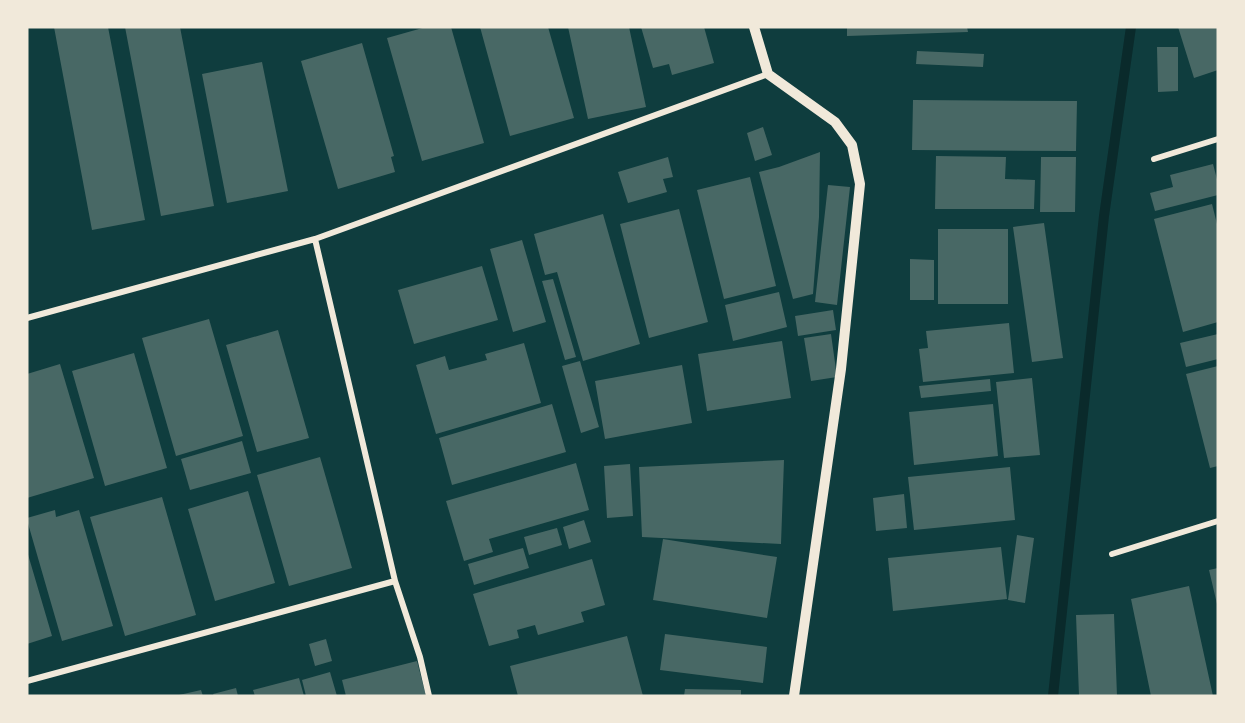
<svg xmlns="http://www.w3.org/2000/svg" width="1245" height="723" font-family="Quicksand,sans-serif">
	<rect width="100%" height="100%" fill="#0f3d3e"/>
	<g fill="none" stroke-linecap="round" stroke-linejoin="round">
		<path stroke="#0a2a2b" stroke-width="10" d="M1053,696L1104,216L1131,27"/>
	</g>
	<path fill="#486865" d="M54,27H108L145,220L92,230Z
		M125,27H180L214,206L161,216Z
		M426,27H451L484,143L422,161L387,38Z
		M480,27H548L574,118L510,136Z
		M568,27H629L646,107L588,119Z
		M641,27H704L714,63L672,75L669,64L653,68Z
		M847,27H967L968,32L847,36Z
		M1178,27H1218V70L1194,78Z
		M362,43L394,156L391,157L395,172L338,189L301,61Z
		M1157,47H1178V91L1158,92Z
		M917,51L984,54L983,67L916,64Z
		M262,62L288,191L227,203L202,74Z
		M913,100L1077,101L1076,151L912,150Z
		M763,127L772,155L755,161L747,133Z
		M820,152L819,217L813,294L793,299L759,172L779,167Z
		M936,156L1006,157L1005,179L1035,180L1034,209H935Z
		M668,157L673,177L663,179L667,192L628,203L618,172Z
		M1041,157H1076L1075,212H1040Z
		M1213,164L1218,183V195L1155,211L1150,193L1173,187L1170,175Z
		M750,177L776,286L724,299L697,190Z
		M828,185L850,187L837,305L815,302Z
		M1212,204L1218,228V322L1183,332L1154,219Z
		M679,209L708,322L649,338L620,224Z
		M603,214L640,344L583,361L557,272L545,275L534,234Z
		M1044,223L1063,358L1032,362L1013,227Z
		M938,229H1008V304H938Z
		M522,240L546,322L513,332L490,249Z
		M910,259L934,260V300H910Z
		M482,266L498,320L414,344L398,290Z
		M553,279L576,357L565,360L542,281Z
		M779,292L787,327L733,341L725,305Z
		M833,310L836,330L798,336L795,316Z
		M209,319L243,436L176,456L142,338Z
		M1009,323L1014,373L923,382L919,349L928,348L926,331Z
		M278,330L309,438L257,452L226,345Z
		M831,334L837,377L811,381L804,338Z
		M1218,334V359L1186,367L1180,343Z
		M782,341L791,398L707,411L698,354Z
		M524,343L541,403L436,434L416,365L445,356L449,370L487,360L485,354Z
		M134,353L167,468L105,486L72,371Z
		M580,361L599,427L581,433L562,366Z
		M60,364L94,478L27,498V374Z
		M682,365L692,423L605,439L595,381Z
		M1218,366V466L1210,468L1186,374Z
		M1032,378L1040,455L1004,458L996,382Z
		M990,379L991,391L921,398L919,386Z
		M552,404L566,452L452,485L439,438Z
		M993,404L998,456L914,465L909,412Z
		M242,441L251,473L190,490L181,459Z
		M320,457L352,568L289,586L257,475Z
		M784,460L781,544L642,537L639,467Z
		M576,463L589,510L489,539L493,552L464,561L446,501Z
		M630,464L633,516L607,518L604,466Z
		M1010,467L1015,520L914,530L908,477Z
		M248,491L275,583L215,601L188,509Z
		M904,494L907,528L876,531L873,498Z
		M162,497L196,615L125,636L90,517Z
		M55,510L56,517L79,510L113,626L62,641L27,520V518Z
		M584,520L591,542L569,549L563,527Z
		M557,528L562,545L529,555L524,537Z
		M1017,535L1034,538L1025,603L1008,600Z
		M663,539L777,557L767,618L653,600Z
		M1001,547L1007,599L893,611L888,558Z
		M523,548L529,568L474,585L468,564Z
		M27,551L52,636L27,644Z
		M592,559L605,605L581,612L584,622L538,635L535,625L517,630L519,638L489,646L473,594Z
		M1218,568V604H1217L1209,570Z
		M1189,586L1213,696H1151L1131,599Z
		M1114,614L1117,696H1079L1076,615Z
		M665,634L767,647L763,683L660,670Z
		M627,636L643,696H518L510,666Z
		M326,639L332,661L315,666L309,644Z
		M417,661L426,696H346L342,680Z
		M330,672L337,696H306L302,680Z
		M299,678L304,696H255L253,690Z
		M236,688L238,696H214L213,694Z
		M685,689L741,690V696H684Z
		M201,690L203,696H179V695Z"/>
	<g fill="none" stroke-linecap="round" stroke-linejoin="round">
		<path stroke="#f1e9da" stroke-width="6" d="M1154,159L1218,139
			M315,239L395,581L420,657L429,696
			M27,318L315,239L768,74
			M1112,554L1218,521
			M27,681L395,581"/>
		<path stroke="#f1e9da" stroke-width="10" d="M754,27L768,74L835,122L852,145L860,184L841,369L794,696"/>
	</g>
	<rect width="1245" height="723" fill="none" stroke="#f1e9da" stroke-width="57"/>
</svg>
